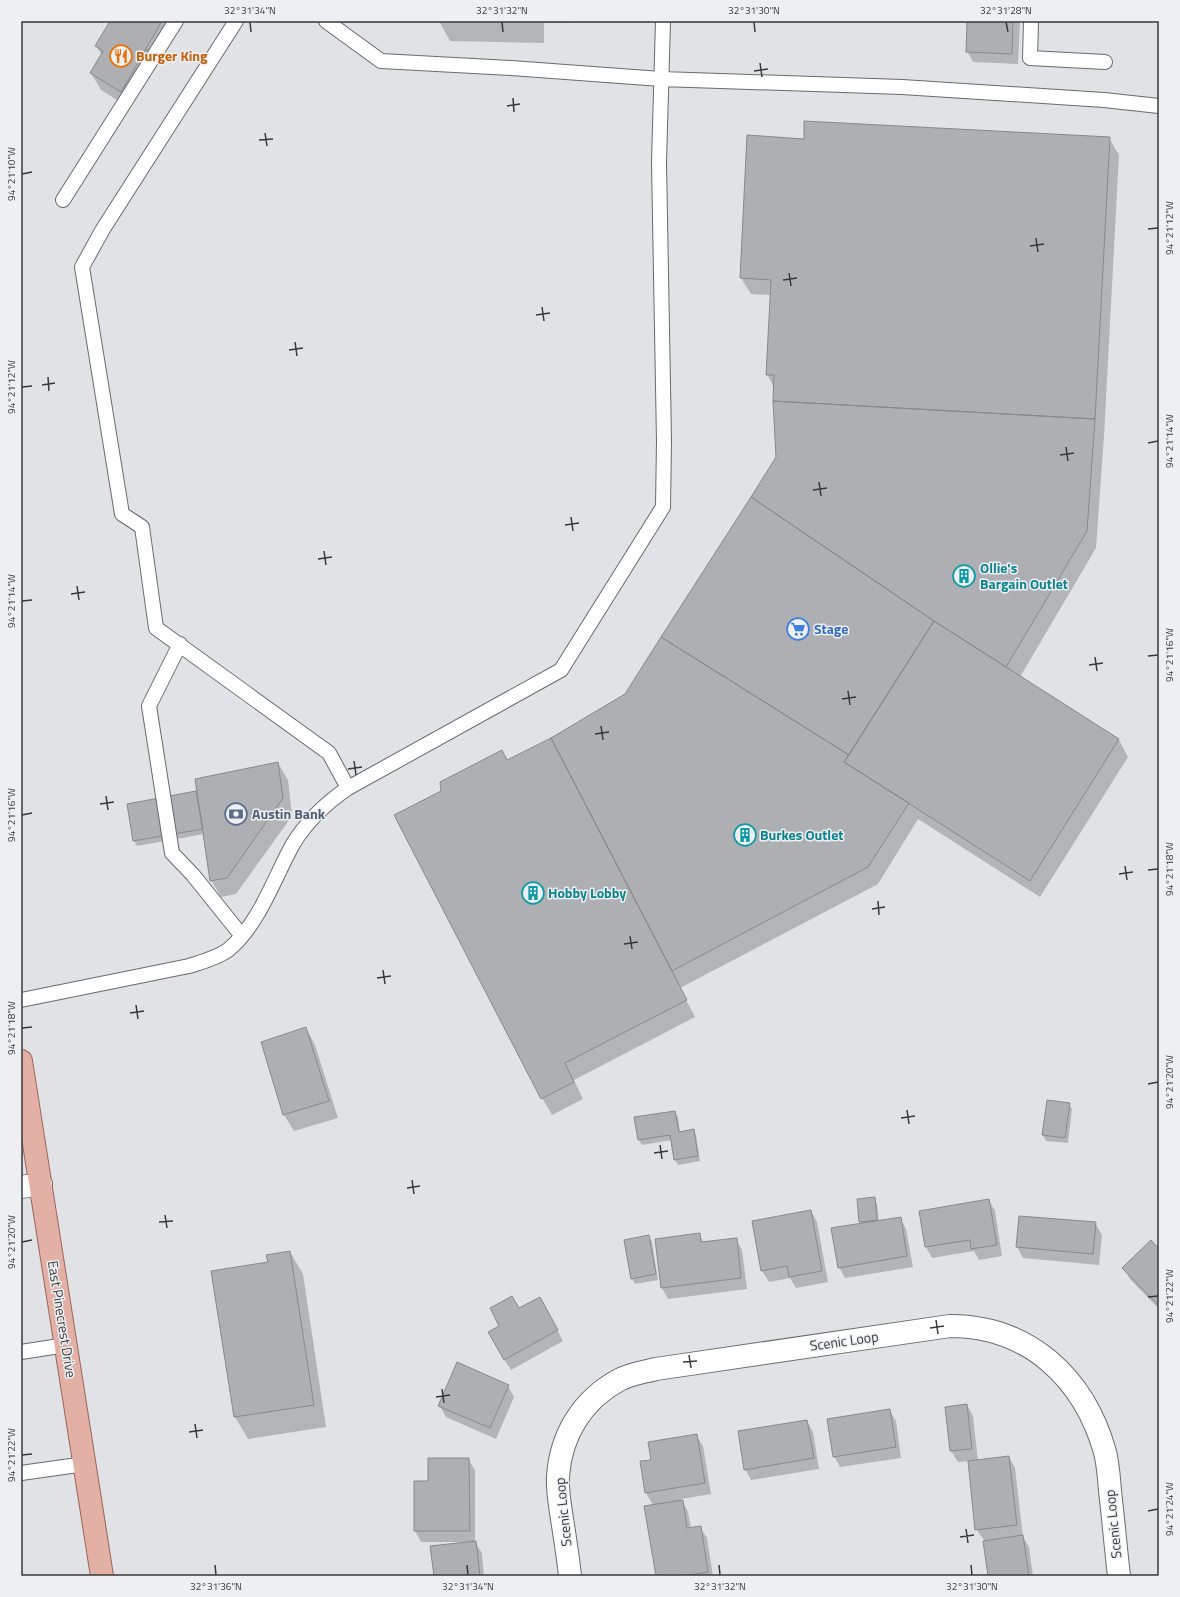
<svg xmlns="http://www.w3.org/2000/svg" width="1180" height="1597" font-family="'Titillium Web',sans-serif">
	<rect width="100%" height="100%" fill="#e0e2e6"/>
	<path fill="#0003" d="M111,21H180L130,108L101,90L91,73L102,55L96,46Z
		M439,21H573V23H544V43L450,41Z
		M968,21H1020L1018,64L973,62L967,51Z
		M1109,138L1119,155L1104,436L1096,548L1020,677L1119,740L1128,757L1040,897L918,819L878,884L680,988L695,1017L574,1080L583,1099L552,1115L542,1098L507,762L552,739L626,694L777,458L774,388L767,374L771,295L751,294L741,278L804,140Z
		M278,763L288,780L292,816L236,894L221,897L211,880L204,834L137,846L134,841L198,804Z
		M306,1028L315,1045L338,1118L294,1131L284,1115L262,1042Z
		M1047,1101L1069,1104L1072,1109L1068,1143L1046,1141L1043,1135Z
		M675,1112L678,1117L680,1132L693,1130L696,1135L700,1161L678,1165L675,1160L672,1140L642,1145L639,1140Z
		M874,1199L877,1204L879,1221L900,1218L906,1229L913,1267L845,1278L839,1267L862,1224L860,1221Z
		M989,1200L995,1211L1002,1256L979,1260L974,1251L932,1258L926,1247L920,1211Z
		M811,1211L817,1222L828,1282L796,1288L790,1278L769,1282L762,1271Z
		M1095,1223L1102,1235L1099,1265L1023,1258L1017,1247Z
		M699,1234L704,1243L736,1239L742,1250L747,1289L668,1299L662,1288L656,1240Z
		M649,1236L652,1242L658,1280L635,1284L632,1278Z
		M1159,1250V1309L1130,1279L1124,1268Z
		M290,1252L303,1274L326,1427L248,1439L235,1417L212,1272L269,1263Z
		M519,1309H546L563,1341L511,1370L504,1359L500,1326Z
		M508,1386L514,1397L496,1439L446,1417L440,1406Z
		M967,1405L973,1416L978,1461L1009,1457L1015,1468L1023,1537L1029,1547L1033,1576H989L984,1540L976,1529L969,1461L958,1462L951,1451L947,1408Z
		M889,1410L896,1421L901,1458L840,1467L834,1456Z
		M807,1421L813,1432L819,1469L751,1480L745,1469Z
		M696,1435L703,1446L711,1494L681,1499L688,1512L691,1528L700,1527L707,1538L713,1576H657L653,1505L646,1493L652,1460Z
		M468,1459L475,1470V1542L482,1553L484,1576H435L465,1542H421L415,1531V1482H429Z"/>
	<path fill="#adafb3" stroke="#87898c" d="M110,21H162L121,92L90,73L103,51L95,46Z
		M967,21H1013L1012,54L966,52Z
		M146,49L156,55L148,67L139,61Z
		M804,121L1110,137L1095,419L773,401L774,375H766L771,280L740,278L747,135L804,139Z
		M773,401L1095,419L1087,531L1006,667L934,621L751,497L776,457Z
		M751,497L934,621L849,755L661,637Z
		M934,621L1119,739L1030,881L844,762Z
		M661,637L849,755L844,762L909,803L868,867L672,971L551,738L625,694Z
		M551,738L687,1000L565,1063L574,1082L541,1099L394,815L441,791L440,782L502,750L507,760Z
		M278,762L283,798L227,878L210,881L195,779Z
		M196,791L203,829L133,841L127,804Z
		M306,1027L329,1101L283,1115L261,1042Z
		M1047,1100L1070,1103L1065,1138L1042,1135Z
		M675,1111L679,1132L694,1129L698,1156L674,1160L670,1135L638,1140L634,1117Z
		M875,1197L877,1220L859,1222L857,1199Z
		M989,1199L997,1245L971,1249L970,1240L925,1247L919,1211Z
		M811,1210L822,1271L789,1277L787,1266L761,1271L752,1221Z
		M1019,1216L1096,1222L1093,1254L1016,1247Z
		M901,1217L907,1256L838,1268L831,1228Z
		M700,1233L701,1242L737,1238L741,1278L661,1288L655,1239Z
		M649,1235L656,1274L631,1279L624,1240Z
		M1151,1240L1159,1249V1306L1122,1268Z
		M290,1251L314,1405L234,1417L211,1271L268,1262L266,1255Z
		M512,1296L519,1308L540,1297L558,1330L504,1360L488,1332L499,1326L490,1308Z
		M457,1362L509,1385L490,1428L438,1406Z
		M967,1404L972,1449L950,1451L945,1407Z
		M890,1409L896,1447L833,1457L827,1419Z
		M807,1420L814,1458L744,1470L738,1431Z
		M697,1434L705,1483L645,1493L640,1461L651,1460L648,1442Z
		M1009,1456L1017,1525L975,1530L968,1461Z
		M428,1458H469L470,1531H414V1481H428Z
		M683,1500L687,1528L701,1526L708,1572L683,1576H656L644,1506Z
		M1023,1535L1029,1576H988L983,1541Z
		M476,1541L480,1576H434L430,1546Z"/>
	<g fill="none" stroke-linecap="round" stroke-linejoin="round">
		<g stroke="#686a6d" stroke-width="16">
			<path id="service" d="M236,21L103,229L82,267L122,514L142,527L156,628L329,753L348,788
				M326,21L381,61L511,68L661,79L902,87L1104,100L1159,106
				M1031,21L1030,58L1105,62
				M63,200L176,21
				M180,644L149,706L172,853L193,875L242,936
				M21,1000L189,966C202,962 217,958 228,950C259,925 274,878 293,844C307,821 326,803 348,788L561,670L663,507L664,441L659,162L663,21
				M21,1352L66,1345
				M21,1473L85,1464"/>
		</g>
		<g stroke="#686a6d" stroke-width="24">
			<path id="minor" d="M21,1187L41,1184
				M570,1576C568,1557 565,1538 562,1519C560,1505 557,1490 558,1476C561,1435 582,1400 619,1380C630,1374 644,1372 656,1369L950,1326C1029,1326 1084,1378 1105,1452C1109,1468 1109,1484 1111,1500C1114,1526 1116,1551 1119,1576"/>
		</g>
		<g stroke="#9a6459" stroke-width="24">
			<path id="primary" d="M21,1061L102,1576"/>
		</g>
		<use href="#service" stroke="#fff" stroke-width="14"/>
		<use href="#minor" stroke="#fff" stroke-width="22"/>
		<use href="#primary" stroke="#e2b0a5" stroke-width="22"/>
	</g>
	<path fill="none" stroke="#38393a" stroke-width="1.5" d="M250,22L251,32M502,22L503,32M754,22L755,32M1006,22L1008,32M760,63L762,77M754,71L768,69M513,98L514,112M507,106L520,104M265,133L267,146M259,140L273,139M22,174L32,172M1148,229L1158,228M1036,238L1038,252M1030,246L1044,244M789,273L791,286M783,280L797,278M542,307L544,321M536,315L550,313M295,342L297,356M289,350L303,348M48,377L49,391M42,385L55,383M22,387L32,386M1148,443L1158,441M1066,447L1068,461M1060,455L1074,453M819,482L821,496M813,490L827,488M571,517L573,531M565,525L579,523M324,551L326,565M318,559L332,557M77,586L79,600M71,594L85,592M22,601L32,600M1148,656L1158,655M1095,657L1097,671M1089,665L1103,663M848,691L850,705M842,699L856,697M601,726L603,740M595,734L609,732M354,761L356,775M348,769L362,767M106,796L108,810M100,804L114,802M22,815L32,813M1125,866L1127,880M1148,870L1158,869M1119,874L1133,872M878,901L879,915M872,909L885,907M630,936L632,949M624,944L638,942M383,970L385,984M377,978L391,976M136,1005L138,1019M130,1013L144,1011M22,1028L32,1027M1148,1084L1158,1082M907,1110L909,1124M901,1118L915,1116M660,1145L662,1159M654,1153L668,1151M412,1180L414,1194M407,1188L420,1186M165,1215L167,1228M159,1222L173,1221M22,1242L32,1240M1148,1297L1158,1296M936,1320L938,1334M930,1328L944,1326M689,1355L691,1368M683,1362L697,1361M442,1389L444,1403M436,1397L450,1395M195,1424L197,1438M189,1432L203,1430M22,1455L32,1454M1148,1511L1158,1509M966,1529L968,1543M960,1537L974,1535M215,1565L216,1575M467,1565L468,1575M719,1565L720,1575M971,1565L972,1575"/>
	<defs>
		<g id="restaurant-ring" transform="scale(1.15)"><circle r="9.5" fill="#edeff3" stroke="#e8710a" stroke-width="1.5"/><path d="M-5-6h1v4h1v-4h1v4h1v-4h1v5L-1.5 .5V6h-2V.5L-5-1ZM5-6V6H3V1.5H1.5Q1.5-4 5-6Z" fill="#e8710a"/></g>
		<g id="building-ring" transform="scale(1.15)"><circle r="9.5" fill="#edeff3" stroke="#0f9aa8" stroke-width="1.5"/><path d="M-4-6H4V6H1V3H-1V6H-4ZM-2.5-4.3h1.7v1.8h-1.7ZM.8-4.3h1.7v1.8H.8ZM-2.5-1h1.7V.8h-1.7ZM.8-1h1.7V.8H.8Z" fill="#0f9aa8"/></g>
		<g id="supermarket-ring" transform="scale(1.15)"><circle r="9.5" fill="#edeff3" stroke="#3f7fe0" stroke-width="1.5"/><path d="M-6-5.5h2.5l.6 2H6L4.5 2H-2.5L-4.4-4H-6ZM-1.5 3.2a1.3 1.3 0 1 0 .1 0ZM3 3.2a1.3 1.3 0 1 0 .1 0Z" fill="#3f7fe0"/></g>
		<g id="bank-ring" transform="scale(1.15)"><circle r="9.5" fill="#edeff3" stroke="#5c6f8a" stroke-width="1.5"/><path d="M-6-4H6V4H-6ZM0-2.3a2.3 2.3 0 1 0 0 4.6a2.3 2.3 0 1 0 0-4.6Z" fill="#5c6f8a"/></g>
	</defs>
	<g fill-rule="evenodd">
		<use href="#restaurant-ring" x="121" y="56"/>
		<use href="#building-ring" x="964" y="576"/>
		<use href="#supermarket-ring" x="798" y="629"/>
		<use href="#bank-ring" x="236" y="814"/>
		<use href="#building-ring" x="745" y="835"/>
		<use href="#building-ring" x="533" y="893"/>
	</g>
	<g text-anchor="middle" stroke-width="3" stroke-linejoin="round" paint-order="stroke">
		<g font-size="14" font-weight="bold" fill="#c56008" stroke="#edeff3" text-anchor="start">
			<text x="136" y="61">Burger King</text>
		</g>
		<g font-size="14" font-weight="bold" fill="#0d838f" stroke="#edeff3" text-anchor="start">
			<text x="980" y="573">Ollie's<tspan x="980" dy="16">Bargain Outlet</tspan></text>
			<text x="760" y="840">Burkes Outlet</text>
			<text x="548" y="898">Hobby Lobby</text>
		</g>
		<g font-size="14" font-weight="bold" fill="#366cbe" stroke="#edeff3" text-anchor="start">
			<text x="814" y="634">Stage</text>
		</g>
		<g font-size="14" font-weight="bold" fill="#4e5e75" stroke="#edeff3" text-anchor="start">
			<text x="252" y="819">Austin Bank</text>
		</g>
		<g font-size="14" fill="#38393a" stroke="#edeff3">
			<text transform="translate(62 1319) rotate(81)" y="5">East Pinecrest Drive</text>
			<text transform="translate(844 1341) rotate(-8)" y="5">Scenic Loop</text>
			<text transform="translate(563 1512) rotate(-96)" y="5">Scenic Loop</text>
			<text transform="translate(1113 1524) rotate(-96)" y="5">Scenic Loop</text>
		</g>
	</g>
	<rect width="1180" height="1597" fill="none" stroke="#edeff3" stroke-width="44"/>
	<rect x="22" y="22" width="1136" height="1553" fill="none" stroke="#38393a" stroke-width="1.5"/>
	<g font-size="10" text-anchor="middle" fill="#38393a">
		<text x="250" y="14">32°31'34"N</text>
		<text x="502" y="14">32°31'32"N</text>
		<text x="754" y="14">32°31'30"N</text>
		<text x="1006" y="14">32°31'28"N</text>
		<text transform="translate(11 174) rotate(-90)" y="4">94°21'10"W</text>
		<text transform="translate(1169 228) rotate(-90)" y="4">94°21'12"W</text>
		<text transform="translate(11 387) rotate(-90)" y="4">94°21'12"W</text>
		<text transform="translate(1169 441) rotate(-90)" y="4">94°21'14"W</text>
		<text transform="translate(11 601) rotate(-90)" y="4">94°21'14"W</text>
		<text transform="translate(1169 655) rotate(-90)" y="4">94°21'16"W</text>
		<text transform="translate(11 815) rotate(-90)" y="4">94°21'16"W</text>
		<text transform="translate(1169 869) rotate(-90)" y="4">94°21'18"W</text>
		<text transform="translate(11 1028) rotate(-90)" y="4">94°21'18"W</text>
		<text transform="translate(1169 1082) rotate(-90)" y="4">94°21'20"W</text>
		<text transform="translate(11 1242) rotate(-90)" y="4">94°21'20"W</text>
		<text transform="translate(1169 1296) rotate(-90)" y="4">94°21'22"W</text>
		<text transform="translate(11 1455) rotate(-90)" y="4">94°21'22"W</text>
		<text transform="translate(1169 1509) rotate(-90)" y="4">94°21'24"W</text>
		<text x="216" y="1590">32°31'36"N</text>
		<text x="468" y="1590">32°31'34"N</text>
		<text x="720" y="1590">32°31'32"N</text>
		<text x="972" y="1590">32°31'30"N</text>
	</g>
</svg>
